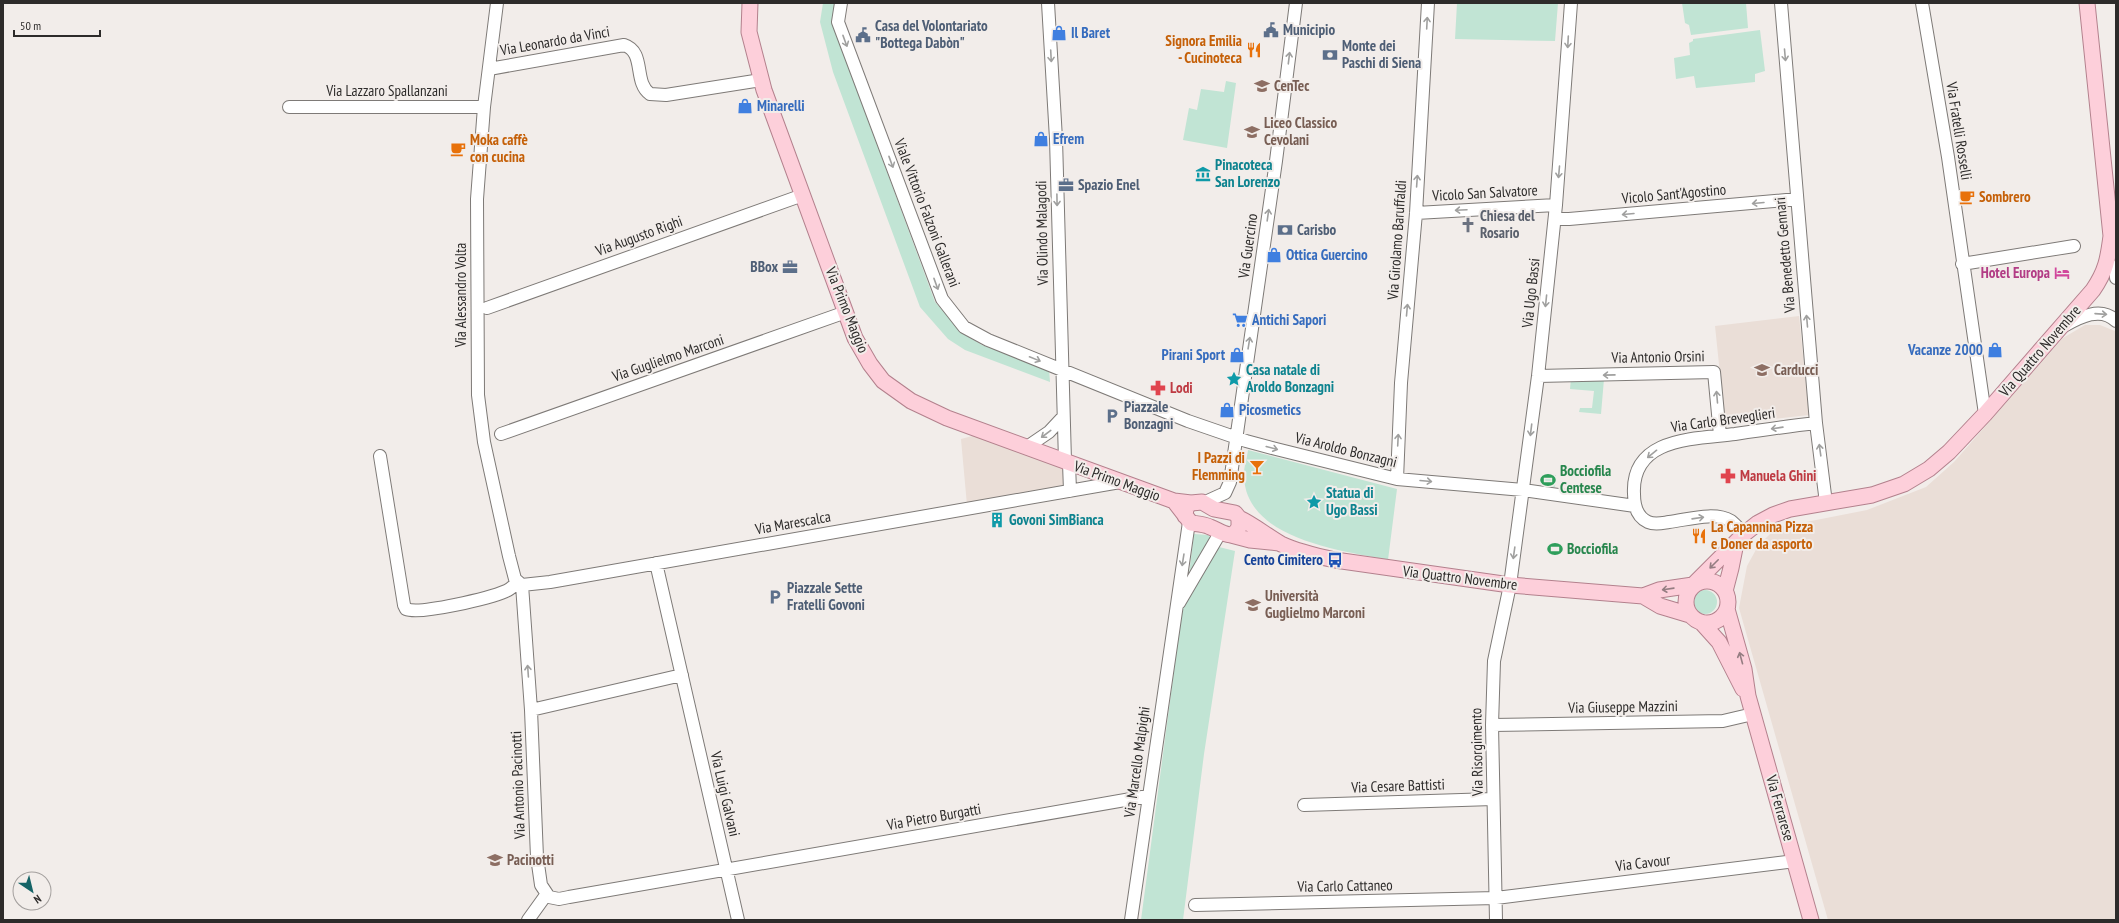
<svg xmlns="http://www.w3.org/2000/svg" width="2119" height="923" font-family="'PT Sans Narrow',sans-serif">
	<rect width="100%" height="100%" fill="#f2edea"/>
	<path fill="#eaded7" d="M1799,316L1809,415L1727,424L1725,422L1715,326Z
		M2085,325H2100L2115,331L2116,344V920H1828L1739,608L1747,566L1758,546L1776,528L1867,510L1926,487L1954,462L2063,338Z
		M976,435L1063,469L1065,489L967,505L961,439Z"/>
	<path fill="#c1e4d4" d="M823,3H837L835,19L848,66L935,302L964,334L982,345L1049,369L1050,382L965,350L948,339L920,307L833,72L820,22Z
		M1457,3H1558L1555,41L1455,39Z
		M1682,3H1746L1748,28L1691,35L1689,25L1685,23Z
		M1760,30L1765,71L1755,74V82L1696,88L1694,76L1676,79L1674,58L1690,55L1689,43L1693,41V39Z
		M1226,81L1236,83L1227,148L1183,140L1189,108L1197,110L1201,89L1224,92Z
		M1571,378L1604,379L1601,414L1579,412L1580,408H1592L1594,391L1570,389Z
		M1248,450L1397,489L1388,560C1341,550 1248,540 1244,478C1243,469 1247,459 1248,450Z
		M1542,474L1556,475L1555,487L1541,485Z
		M1194,534L1208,535L1212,539L1188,582Z
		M1219,547L1235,551L1204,754L1183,920H1141L1183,603Z
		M1693 602a12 12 0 1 1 24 0a12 12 0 1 1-24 0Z"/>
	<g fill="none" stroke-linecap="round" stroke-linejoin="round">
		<g stroke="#7e7a77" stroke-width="14">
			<path id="minor" d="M497,3L484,107L477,199L478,395L484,442L509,556L515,579L522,585
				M841,3L838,22L942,299L964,327L988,340L1188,421L1246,441L1276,449L1397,479L1523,490L1635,506
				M1048,3L1056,139L1065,461
				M1781,3L1816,423L1826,503
				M1922,3L1948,157L1985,414
				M489,69L624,45C646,52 633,82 650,94L666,95L761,80
				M289,107H484
				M1416,213L1556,205
				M1555,219H1569L1797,199
				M2108,262L2116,273V278
				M1962,264L2074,246
				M487,308L803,195
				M2064,326C2080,317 2101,306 2116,321
				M1538,376L1714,372L1720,435
				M501,434L846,312
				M1027,447L1049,432L1063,417
				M380,456L404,605L406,609C420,615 490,598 506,591C511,589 514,585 518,582
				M1069,463L1070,491
				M1397,479L1401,383L1416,213L1428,3
				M1203,503L1225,493L1230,482L1276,161L1296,3
				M1744,534C1740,530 1736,525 1731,521C1714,511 1687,520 1669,522C1662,523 1655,525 1648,522C1637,517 1634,505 1634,494C1631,437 1695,439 1735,434C1762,430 1789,426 1816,423
				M656,563L738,920
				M522,585L531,710L537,857L541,885L549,897L559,899L569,897L1148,796
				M522,585L550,582L1120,482
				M1179,603L1220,533
				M531,710L682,675
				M1492,725L1723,721L1753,714
				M1304,805L1493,799
				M1195,905L1496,898L1795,861
				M528,920L546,895
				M1131,920L1189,522
				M1496,920L1492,725L1494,661L1510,585L1538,376L1556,205L1571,3"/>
		</g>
		<g stroke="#b3818d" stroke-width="17">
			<path id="major" d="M750,3L749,32L764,90L855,338L870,364L883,381L911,401L947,418L1174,501L1191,503
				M1174,501L1191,523C1198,524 1204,524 1210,527C1221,531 1232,542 1239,527V518L1235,513L1214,509L1202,502L1191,503L1186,508L1185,516
				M1239,518C1254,525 1267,536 1281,544C1298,552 1316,556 1335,560L1510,585L1643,596L1659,590L1693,585L1744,534L1758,523L1773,515L1790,509L1872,495L1904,484L1929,469L1949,452L1985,414L2093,290C2106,271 2108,259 2111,236L2087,3
				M1231,535L1250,540L1279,543
				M1686 602a21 21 0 1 1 42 0a21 21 0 1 1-42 0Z
				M1725,591L1731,568L1736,543
				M1643,596L1660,606L1690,615
				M1727,609L1744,669L1748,696L1811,920
				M1701,622L1719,642L1743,689"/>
		</g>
		<use href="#minor" stroke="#fff" stroke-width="12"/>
		<use href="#major" stroke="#fdcfda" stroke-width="15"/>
	</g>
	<defs><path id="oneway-shaft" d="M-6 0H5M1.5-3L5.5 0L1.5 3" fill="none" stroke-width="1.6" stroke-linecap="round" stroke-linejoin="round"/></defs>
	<g stroke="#a0a09f">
		<use href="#oneway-shaft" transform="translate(1427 23) rotate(-87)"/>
		<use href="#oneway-shaft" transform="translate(845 41) rotate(70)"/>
		<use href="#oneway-shaft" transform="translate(1568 42) rotate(93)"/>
		<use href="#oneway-shaft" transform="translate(1785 55) rotate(85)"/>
		<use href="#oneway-shaft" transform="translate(1051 56) rotate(87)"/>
		<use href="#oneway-shaft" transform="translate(1289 58) rotate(-83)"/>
		<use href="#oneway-shaft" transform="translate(891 162) rotate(70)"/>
		<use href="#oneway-shaft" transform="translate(1559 172) rotate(95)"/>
		<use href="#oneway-shaft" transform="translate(1417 181) rotate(-86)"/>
		<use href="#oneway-shaft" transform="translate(1057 200) rotate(89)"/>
		<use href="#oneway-shaft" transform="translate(1758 203) rotate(175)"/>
		<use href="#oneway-shaft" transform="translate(1461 210) rotate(177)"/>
		<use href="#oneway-shaft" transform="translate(1628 214) rotate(175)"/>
		<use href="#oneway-shaft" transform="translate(1268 215) rotate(-82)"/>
		<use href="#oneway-shaft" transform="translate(936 284) rotate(70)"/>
		<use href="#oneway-shaft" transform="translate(1546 301) rotate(96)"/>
		<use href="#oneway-shaft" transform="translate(1407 310) rotate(-85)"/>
		<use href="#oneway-shaft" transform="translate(2101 314) rotate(4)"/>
		<use href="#oneway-shaft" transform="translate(1807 321) rotate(-95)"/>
		<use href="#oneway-shaft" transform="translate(1249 343) rotate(-81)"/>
		<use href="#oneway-shaft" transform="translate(1035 359) rotate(22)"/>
		<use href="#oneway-shaft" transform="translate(1609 375) rotate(179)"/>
		<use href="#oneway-shaft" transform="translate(1717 397) rotate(-95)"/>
		<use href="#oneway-shaft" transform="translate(1777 428) rotate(172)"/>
		<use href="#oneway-shaft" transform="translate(1531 430) rotate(97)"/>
		<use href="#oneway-shaft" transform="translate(1046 434) rotate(143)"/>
		<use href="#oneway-shaft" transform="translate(1398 440) rotate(-87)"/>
		<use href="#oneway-shaft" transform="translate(1272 448) rotate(15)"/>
		<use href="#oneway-shaft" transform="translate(1820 450) rotate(-98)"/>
		<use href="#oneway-shaft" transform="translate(1652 454) rotate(141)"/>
		<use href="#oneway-shaft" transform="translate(1426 481) rotate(5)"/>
		<use href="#oneway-shaft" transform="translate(1698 518) rotate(-8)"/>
		<use href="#oneway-shaft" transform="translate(1514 553) rotate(98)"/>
		<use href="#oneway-shaft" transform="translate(1183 560) rotate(99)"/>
		<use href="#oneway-shaft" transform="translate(528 671) rotate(-94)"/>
	</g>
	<g stroke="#957d82">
		<use href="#oneway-shaft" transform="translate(1714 564) rotate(135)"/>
		<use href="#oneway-shaft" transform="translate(1668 589) rotate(172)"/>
		<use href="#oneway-shaft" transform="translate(1741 658) rotate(-105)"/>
	</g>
	<defs>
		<g id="civic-bare" transform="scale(1.2)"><path d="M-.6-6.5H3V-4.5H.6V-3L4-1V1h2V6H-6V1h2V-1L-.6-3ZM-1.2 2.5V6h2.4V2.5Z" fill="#5c6f8a" stroke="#f2edea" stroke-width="2.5" paint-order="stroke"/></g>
		<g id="shop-bare" transform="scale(1.2)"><path d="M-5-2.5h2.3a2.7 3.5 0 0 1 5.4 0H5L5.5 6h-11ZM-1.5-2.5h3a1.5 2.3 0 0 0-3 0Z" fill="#3f7fe0" stroke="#f2edea" stroke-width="2.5" paint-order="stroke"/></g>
		<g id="restaurant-bare" transform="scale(1.2)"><path d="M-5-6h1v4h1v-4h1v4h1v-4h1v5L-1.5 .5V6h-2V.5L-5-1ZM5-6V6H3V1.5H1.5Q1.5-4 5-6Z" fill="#e8710a" stroke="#f2edea" stroke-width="2.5" paint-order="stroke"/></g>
		<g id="bank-bare" transform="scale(1.2)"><path d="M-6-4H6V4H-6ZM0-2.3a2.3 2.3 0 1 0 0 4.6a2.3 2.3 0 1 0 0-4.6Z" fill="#5c6f8a" stroke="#f2edea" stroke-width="2.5" paint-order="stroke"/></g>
		<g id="university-bare" transform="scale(1.2)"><path d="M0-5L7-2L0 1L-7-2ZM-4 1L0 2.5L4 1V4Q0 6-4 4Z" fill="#8d6e63" stroke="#f2edea" stroke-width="2.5" paint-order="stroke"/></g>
		<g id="school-bare" transform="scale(1.2)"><path d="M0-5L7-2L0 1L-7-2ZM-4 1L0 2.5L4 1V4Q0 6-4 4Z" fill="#8d6e63" stroke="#f2edea" stroke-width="2.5" paint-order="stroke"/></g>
		<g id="cafe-bare" transform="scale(1.2)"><path d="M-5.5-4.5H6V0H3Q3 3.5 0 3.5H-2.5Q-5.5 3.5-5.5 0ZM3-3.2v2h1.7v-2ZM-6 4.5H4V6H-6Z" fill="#e8710a" stroke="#f2edea" stroke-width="2.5" paint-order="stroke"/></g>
		<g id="museum-bare" transform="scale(1.2)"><path d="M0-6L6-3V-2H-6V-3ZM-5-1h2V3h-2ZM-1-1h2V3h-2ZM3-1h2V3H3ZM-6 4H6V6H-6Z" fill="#0f9aa8" stroke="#f2edea" stroke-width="2.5" paint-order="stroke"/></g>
		<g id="office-bare" transform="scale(1.2)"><path d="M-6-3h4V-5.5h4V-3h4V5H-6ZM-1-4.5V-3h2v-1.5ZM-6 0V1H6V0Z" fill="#5c6f8a" stroke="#f2edea" stroke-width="2.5" paint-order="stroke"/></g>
		<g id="church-bare" transform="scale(1.2)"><path d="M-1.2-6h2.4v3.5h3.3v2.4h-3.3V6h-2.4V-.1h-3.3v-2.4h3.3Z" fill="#6b7280" stroke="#f2edea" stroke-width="2.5" paint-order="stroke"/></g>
		<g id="hotel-bare" transform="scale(1.2)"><path d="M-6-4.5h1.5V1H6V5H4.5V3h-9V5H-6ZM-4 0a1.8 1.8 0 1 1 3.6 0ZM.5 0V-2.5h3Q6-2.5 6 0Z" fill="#d1479c" stroke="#f2edea" stroke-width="2.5" paint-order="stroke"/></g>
		<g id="supermarket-bare" transform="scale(1.2)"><path d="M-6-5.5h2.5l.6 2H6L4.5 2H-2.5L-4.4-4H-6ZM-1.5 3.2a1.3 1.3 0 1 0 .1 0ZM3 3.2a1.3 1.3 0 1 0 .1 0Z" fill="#3f7fe0" stroke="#f2edea" stroke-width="2.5" paint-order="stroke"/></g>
		<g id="sight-bare" transform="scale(1.2)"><path d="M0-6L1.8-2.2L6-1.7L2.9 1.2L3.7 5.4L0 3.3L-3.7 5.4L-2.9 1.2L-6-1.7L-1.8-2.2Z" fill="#0f9aa8" stroke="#f2edea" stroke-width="2.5" paint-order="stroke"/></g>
		<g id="pharmacy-bare" transform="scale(1.2)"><path d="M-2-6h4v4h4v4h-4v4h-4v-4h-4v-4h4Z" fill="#e0444e" stroke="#f2edea" stroke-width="2.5" paint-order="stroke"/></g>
		<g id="parking-bare" transform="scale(1.2)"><path d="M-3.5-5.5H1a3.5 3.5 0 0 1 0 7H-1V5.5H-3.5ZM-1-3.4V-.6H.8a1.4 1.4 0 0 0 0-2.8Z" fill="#5c6f8a" stroke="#f2edea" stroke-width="2.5" paint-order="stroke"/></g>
		<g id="bar-bare" transform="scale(1.2)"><path d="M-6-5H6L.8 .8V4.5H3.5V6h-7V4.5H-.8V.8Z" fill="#e8710a" stroke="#f2edea" stroke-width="2.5" paint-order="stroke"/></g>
		<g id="stadium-bare" transform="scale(1.2)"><path d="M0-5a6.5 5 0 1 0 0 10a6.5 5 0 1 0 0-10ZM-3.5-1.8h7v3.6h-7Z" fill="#2e9e5b" stroke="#f2edea" stroke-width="2.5" paint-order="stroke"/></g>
		<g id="building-bare" transform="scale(1.2)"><path d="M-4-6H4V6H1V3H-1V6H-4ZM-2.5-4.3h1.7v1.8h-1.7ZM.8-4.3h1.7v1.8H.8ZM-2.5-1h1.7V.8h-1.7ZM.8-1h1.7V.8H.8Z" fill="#0f9aa8" stroke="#f2edea" stroke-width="2.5" paint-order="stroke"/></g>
		<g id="bus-bare" transform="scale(1.2)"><path d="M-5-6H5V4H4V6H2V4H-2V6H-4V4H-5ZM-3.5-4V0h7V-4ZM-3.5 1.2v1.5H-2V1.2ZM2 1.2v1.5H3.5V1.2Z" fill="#1a4fb4" stroke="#f2edea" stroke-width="2.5" paint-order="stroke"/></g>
	</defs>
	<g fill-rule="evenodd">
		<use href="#civic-bare" x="1271" y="30"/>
		<use href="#shop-bare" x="1059" y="33"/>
		<use href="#civic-bare" x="863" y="35"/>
		<use href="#restaurant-bare" x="1254" y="50"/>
		<use href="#bank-bare" x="1330" y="55"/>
		<use href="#university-bare" x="1262" y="86"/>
		<use href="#shop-bare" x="745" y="106"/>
		<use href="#school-bare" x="1252" y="132"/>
		<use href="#shop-bare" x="1041" y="139"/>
		<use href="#cafe-bare" x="458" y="149"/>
		<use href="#museum-bare" x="1203" y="174"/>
		<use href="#office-bare" x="1066" y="185"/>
		<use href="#cafe-bare" x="1967" y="197"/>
		<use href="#church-bare" x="1468" y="225"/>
		<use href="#bank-bare" x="1285" y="230"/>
		<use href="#shop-bare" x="1274" y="255"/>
		<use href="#office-bare" x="790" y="267"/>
		<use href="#hotel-bare" x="2062" y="273"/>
		<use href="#supermarket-bare" x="1240" y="320"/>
		<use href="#shop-bare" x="1995" y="350"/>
		<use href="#shop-bare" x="1237" y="355"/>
		<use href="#school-bare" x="1762" y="370"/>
		<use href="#sight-bare" x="1234" y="379"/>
		<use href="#pharmacy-bare" x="1158" y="388"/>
		<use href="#shop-bare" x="1227" y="410"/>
		<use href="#parking-bare" x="1112" y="416"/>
		<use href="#bar-bare" x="1257" y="467"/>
		<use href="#pharmacy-bare" x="1728" y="476"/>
		<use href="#stadium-bare" x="1548" y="480"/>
		<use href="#sight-bare" x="1314" y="502"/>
		<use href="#building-bare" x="997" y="520"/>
		<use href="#restaurant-bare" x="1699" y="536"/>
		<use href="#stadium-bare" x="1555" y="549"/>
		<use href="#bus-bare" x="1335" y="560"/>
		<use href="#parking-bare" x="775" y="597"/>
		<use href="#university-bare" x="1253" y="605"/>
		<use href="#school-bare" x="495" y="860"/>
	</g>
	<g text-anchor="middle" stroke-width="4" stroke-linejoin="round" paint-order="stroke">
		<g font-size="15" font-weight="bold" fill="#4e5e75" stroke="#f2edea" text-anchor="start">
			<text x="875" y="31">Casa del Volontariato<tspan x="875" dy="17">"Bottega Dabòn"</tspan></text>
			<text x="1283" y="35">Municipio</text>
			<text x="1342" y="51">Monte dei<tspan x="1342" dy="17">Paschi di Siena</tspan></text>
			<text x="1078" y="190">Spazio Enel</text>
			<text x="1297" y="235">Carisbo</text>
			<text x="778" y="272" text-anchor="end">BBox</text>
			<text x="1124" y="412">Piazzale<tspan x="1124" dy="17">Bonzagni</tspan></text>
			<text x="787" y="593">Piazzale Sette<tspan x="787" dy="17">Fratelli Govoni</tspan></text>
		</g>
		<g font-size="15" font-weight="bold" fill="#366cbe" stroke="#f2edea" text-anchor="start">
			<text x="1071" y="38">Il Baret</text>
			<text x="757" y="111">Minarelli</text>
			<text x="1053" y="144">Efrem</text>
			<text x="1286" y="260">Ottica Guercino</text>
			<text x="1252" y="325">Antichi Sapori</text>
			<text x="1983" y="355" text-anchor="end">Vacanze 2000</text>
			<text x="1225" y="360" text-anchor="end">Pirani Sport</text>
			<text x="1239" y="415">Picosmetics</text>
		</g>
		<g font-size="15" fill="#2d2b2a" stroke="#f2edea">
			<text transform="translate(555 41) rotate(-10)" y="5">Via Leonardo da Vinci</text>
			<text x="387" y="96">Via Lazzaro Spallanzani</text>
			<text transform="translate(1959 131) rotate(81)" y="5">Via Fratelli Rosselli</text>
			<text transform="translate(1485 193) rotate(-3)" y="5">Vicolo San Salvatore</text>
			<text transform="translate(1674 194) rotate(-5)" y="5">Vicolo Sant'Agostino</text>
			<text transform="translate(927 213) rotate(69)" y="5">Viale Vittorio Falzoni Gallerani</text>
			<text transform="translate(1042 233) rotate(-91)" y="5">Via Olindo Malagodi</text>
			<text transform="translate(639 236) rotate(-20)" y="5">Via Augusto Righi</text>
			<text transform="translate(1397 240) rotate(-86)" y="5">Via Girolamo Baruffaldi</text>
			<text transform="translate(1248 246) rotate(-82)" y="5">Via Guercino</text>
			<text transform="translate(1785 255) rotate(-95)" y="5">Via Benedetto Gennari</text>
			<text transform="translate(1531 293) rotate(-84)" y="5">Via Ugo Bassi</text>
			<text transform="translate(461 295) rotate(-90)" y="5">Via Alessandro Volta</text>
			<text transform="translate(847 310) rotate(68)" y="5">Via Primo Maggio</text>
			<text transform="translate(2040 351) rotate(-49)" y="5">Via Quattro Novembre</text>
			<text transform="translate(1658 357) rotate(-1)" y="5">Via Antonio Orsini</text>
			<text transform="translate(668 358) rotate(-19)" y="5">Via Guglielmo Marconi</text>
			<text transform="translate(1723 420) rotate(-8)" y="5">Via Carlo Breveglieri</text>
			<text transform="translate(1346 450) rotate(14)" y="5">Via Aroldo Bonzagni</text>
			<text transform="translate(1117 481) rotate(20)" y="5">Via Primo Maggio</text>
			<text transform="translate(793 523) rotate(-10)" y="5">Via Marescalca</text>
			<text transform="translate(1460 578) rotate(7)" y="5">Via Quattro Novembre</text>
			<text transform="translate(1623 707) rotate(-1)" y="5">Via Giuseppe Mazzini</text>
			<text transform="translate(1477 752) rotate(-91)" y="5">Via Risorgimento</text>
			<text transform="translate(1137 762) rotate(-82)" y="5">Via Marcello Malpighi</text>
			<text transform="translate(518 785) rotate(-92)" y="5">Via Antonio Pacinotti</text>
			<text transform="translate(1398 786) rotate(-2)" y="5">Via Cesare Battisti</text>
			<text transform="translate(725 794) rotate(77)" y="5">Via Luigi Galvani</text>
			<text transform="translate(1780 808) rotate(74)" y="5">Via Ferrarese</text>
			<text transform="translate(934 817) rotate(-10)" y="5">Via Pietro Burgatti</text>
			<text transform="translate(1643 863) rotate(-7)" y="5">Via Cavour</text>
			<text transform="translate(1345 886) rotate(-1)" y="5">Via Carlo Cattaneo</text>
		</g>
		<g font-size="15" font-weight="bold" fill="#c56008" stroke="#f2edea" text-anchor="start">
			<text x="1242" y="46" text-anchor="end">Signora Emilia<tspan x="1242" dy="17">- Cucinoteca</tspan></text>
			<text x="470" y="145">Moka caffè<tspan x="470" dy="17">con cucina</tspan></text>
			<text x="1979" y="202">Sombrero</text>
			<text x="1245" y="463" text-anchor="end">I Pazzi di<tspan x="1245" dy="17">Flemming</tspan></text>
			<text x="1711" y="532">La Capannina Pizza<tspan x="1711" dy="17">e Doner da asporto</tspan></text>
		</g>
		<g font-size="15" font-weight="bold" fill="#785e54" stroke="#f2edea" text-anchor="start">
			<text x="1274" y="91">CenTec</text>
			<text x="1264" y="128">Liceo Classico<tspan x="1264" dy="17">Cevolani</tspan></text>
			<text x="1774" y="375">Carducci</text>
			<text x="1265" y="601">Università<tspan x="1265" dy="17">Guglielmo Marconi</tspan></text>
			<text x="507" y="865">Pacinotti</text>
		</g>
		<g font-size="15" font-weight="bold" fill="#0d838f" stroke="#f2edea" text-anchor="start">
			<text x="1215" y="170">Pinacoteca<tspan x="1215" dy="17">San Lorenzo</tspan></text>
			<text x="1246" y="375">Casa natale di<tspan x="1246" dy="17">Aroldo Bonzagni</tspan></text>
			<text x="1326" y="498">Statua di<tspan x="1326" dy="17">Ugo Bassi</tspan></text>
			<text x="1009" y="525">Govoni SimBianca</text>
		</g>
		<g font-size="15" font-weight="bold" fill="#5b616d" stroke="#f2edea" text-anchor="start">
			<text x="1480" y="221">Chiesa del<tspan x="1480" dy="17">Rosario</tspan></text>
		</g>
		<g font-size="15" font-weight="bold" fill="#b23c85" stroke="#f2edea" text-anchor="end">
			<text x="2050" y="278">Hotel Europa</text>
		</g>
		<g font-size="15" font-weight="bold" fill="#be3a42" stroke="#f2edea" text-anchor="start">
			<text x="1170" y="393">Lodi</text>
			<text x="1740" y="481">Manuela Ghini</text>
		</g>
		<g font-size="15" font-weight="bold" fill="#27864d" stroke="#f2edea" text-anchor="start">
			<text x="1560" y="476">Bocciofila<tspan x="1560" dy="17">Centese</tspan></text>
			<text x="1567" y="554">Bocciofila</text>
		</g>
		<g font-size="15" font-weight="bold" fill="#164399" stroke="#f2edea" text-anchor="end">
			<text x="1323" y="565">Cento Cimitero</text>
		</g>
	</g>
	<rect width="2119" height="923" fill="none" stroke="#2d2b2a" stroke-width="8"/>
	<g transform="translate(32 891) rotate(145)"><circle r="19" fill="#f2edea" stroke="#a39f9d"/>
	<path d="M0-3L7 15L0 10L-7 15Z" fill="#156467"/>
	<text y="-6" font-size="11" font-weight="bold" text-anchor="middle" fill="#2d2b2a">N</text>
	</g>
	<path d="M14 30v6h86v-6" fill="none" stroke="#2d2b2a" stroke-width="2"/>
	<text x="20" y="30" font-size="12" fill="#2d2b2a" stroke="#f2edea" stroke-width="3" paint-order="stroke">50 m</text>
</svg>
